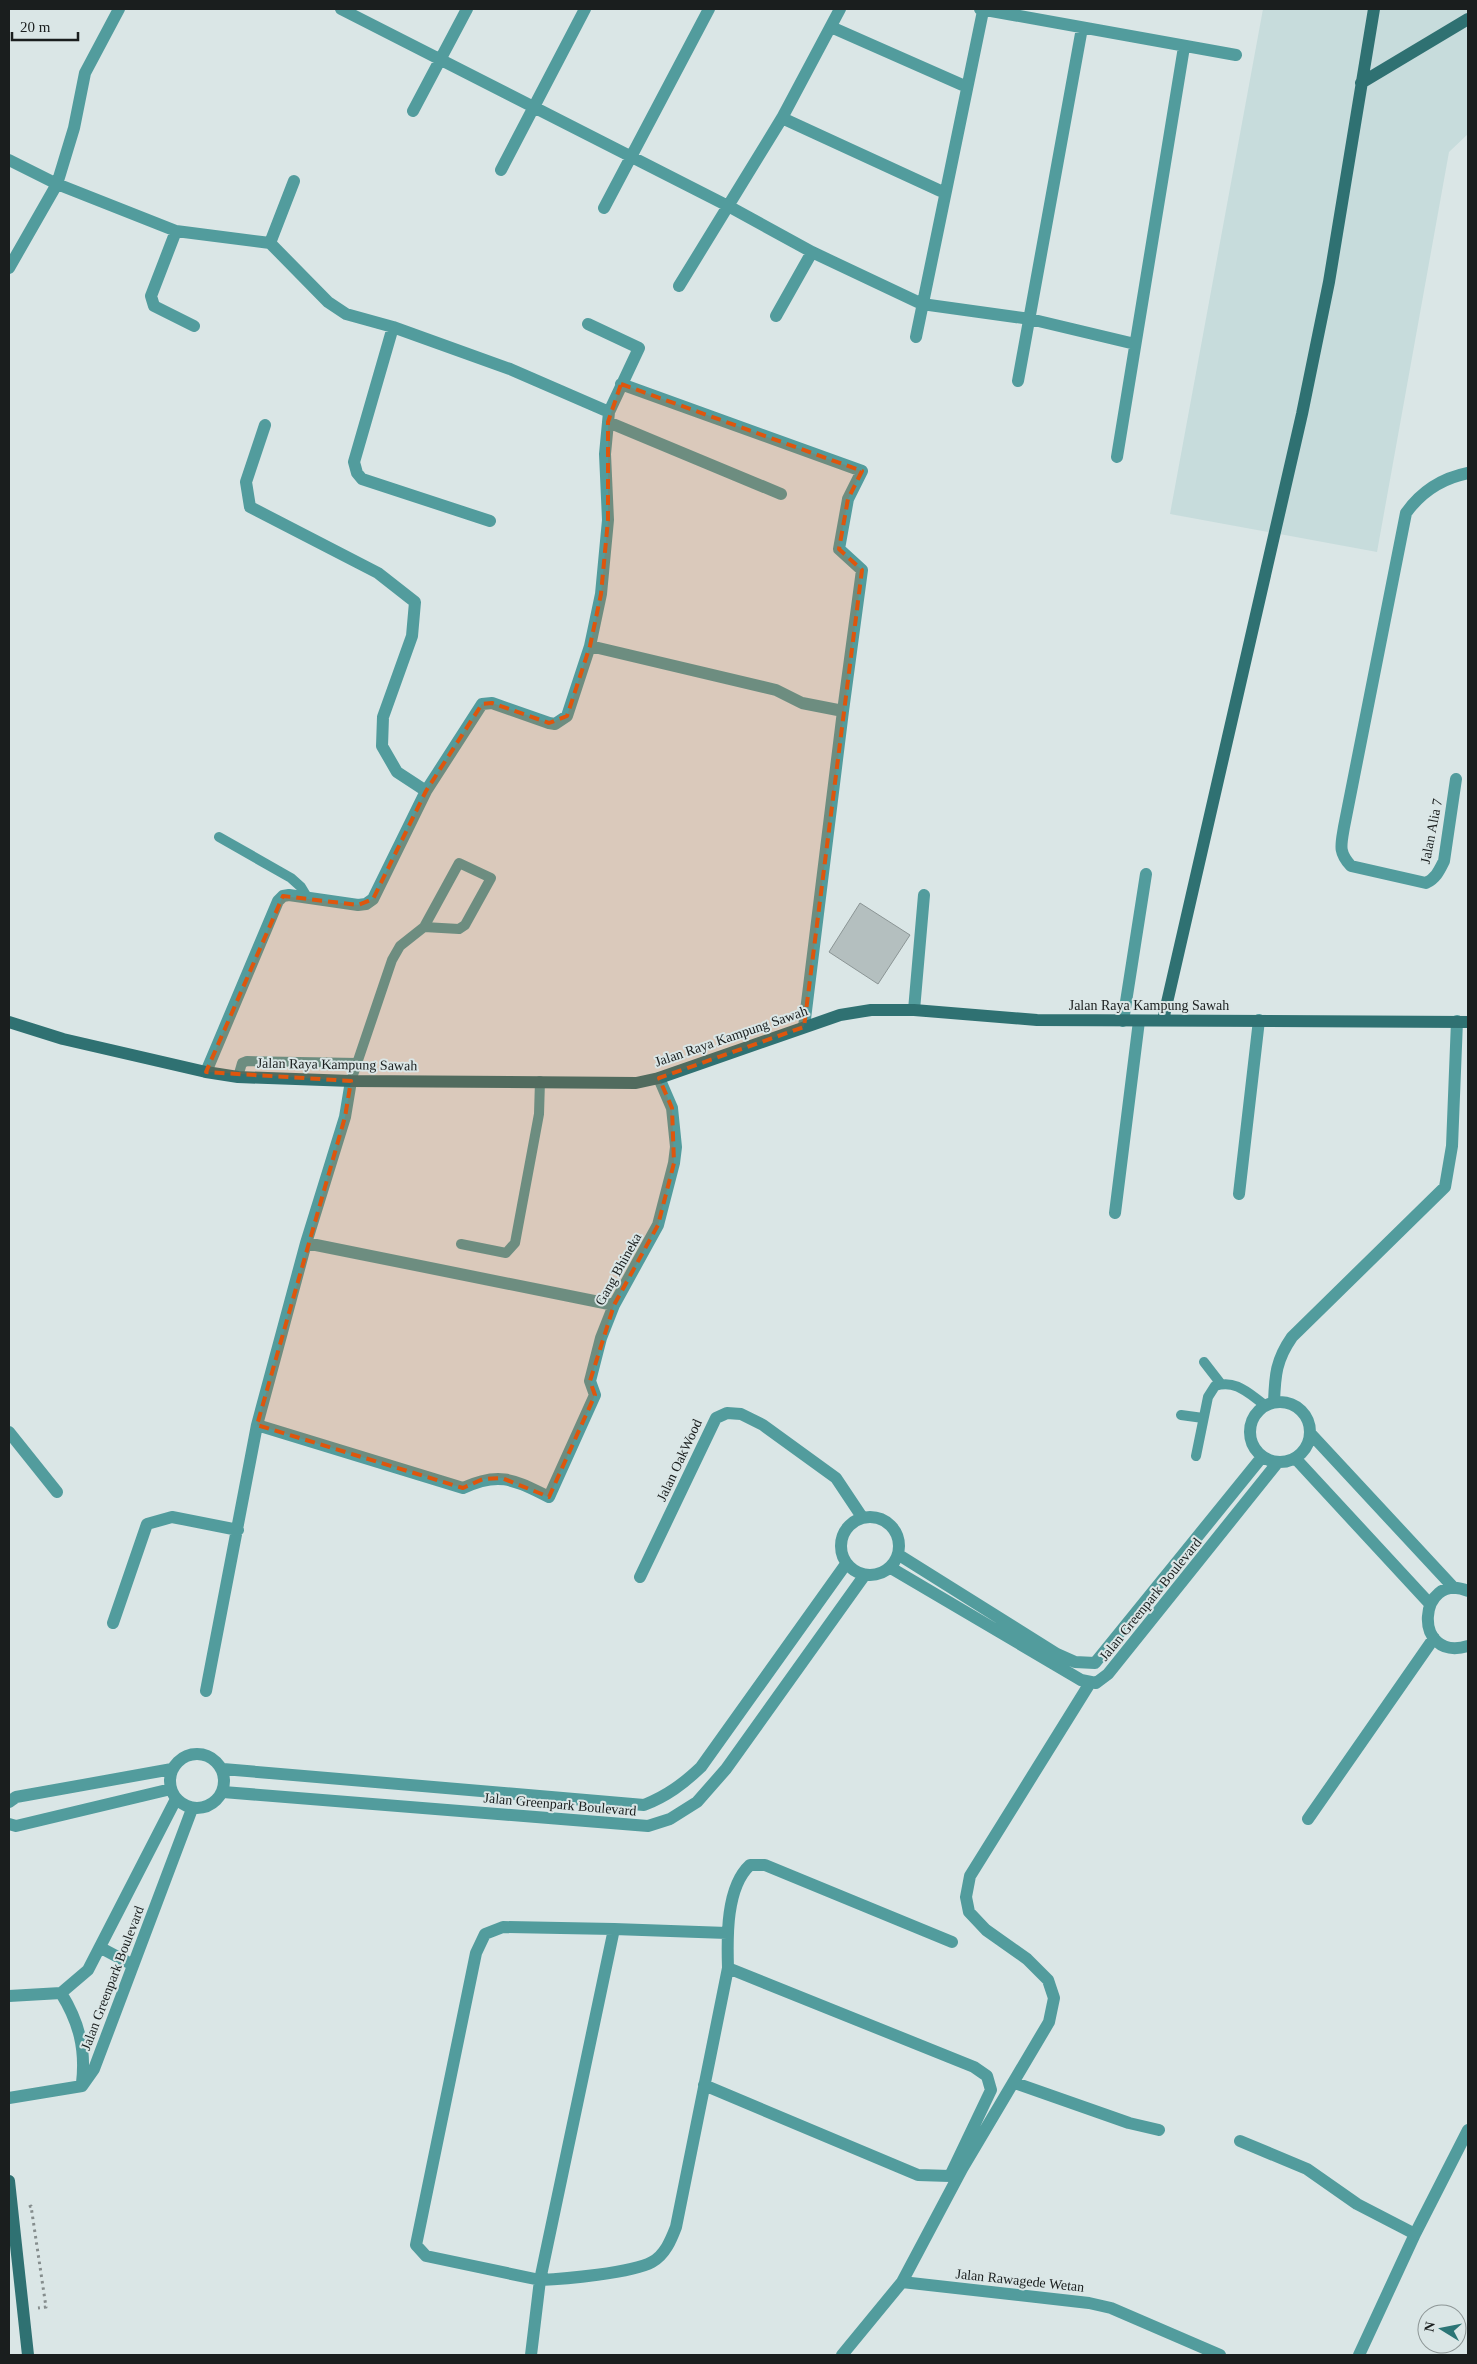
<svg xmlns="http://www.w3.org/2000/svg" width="1477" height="2364" font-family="'Times New Roman',serif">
	<rect width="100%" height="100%" fill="#dae6e6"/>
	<path fill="#c7dcdc" d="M1263,9H1468V134L1449,152L1377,552L1170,514Z"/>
	<path fill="#b4bfbf" stroke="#8b9595" d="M860,903L910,935L878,984L829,952Z"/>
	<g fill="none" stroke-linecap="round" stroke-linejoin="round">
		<path stroke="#858d8d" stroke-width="3" stroke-dasharray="2.5 4" stroke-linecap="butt" d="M29,2207L31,2206L46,2307L38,2308"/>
		<path stroke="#529c9d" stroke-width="10" d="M219,837L291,878L301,887L307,897
			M238,1077L242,1063L247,1061L358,1063
			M351,1081L392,960L400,946L424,927L459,863L491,878L465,925L459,929L424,927
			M461,1244L506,1253L515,1243L539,1114L540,1081
			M1204,1362L1221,1384
			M1181,1415L1203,1418
			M1196,1456L1208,1397L1215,1386C1236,1379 1249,1394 1265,1405"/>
		<path stroke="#529c9d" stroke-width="12" d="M341,9L730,207L812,252L922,304L1030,319L1135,344
			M980,9L1236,55
			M831,27L967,87
			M413,111L467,9
			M782,118L945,193
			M9,160L57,184L176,231L270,243L328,302L346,314L393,327L510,369L609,412
			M501,170L585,9
			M604,208L709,9
			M176,231L151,296L154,306L194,326
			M270,243L294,181
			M9,268L57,184L74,128L85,73L119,9
			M679,286L782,118L840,9
			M776,316L812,252
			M393,327L354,462L357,473L362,479L490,521
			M916,337L983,11
			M1018,381L1082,28
			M621,384L862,471L848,499L839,549L862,570L843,711L804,1027
			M608,422L781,494
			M265,425L246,482L250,507L378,573L415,602L412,636L383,717L382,746L397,772L426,791
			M1117,457L1184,47
			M590,646L776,690L802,703L843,711
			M1456,779L1444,861C1439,871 1436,878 1426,883L1351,866C1338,852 1341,845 1344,827L1406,513C1421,492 1443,478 1468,473
			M914,1010L924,895
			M1123,1021L1146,874
			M206,1072L278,901L283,896L289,895L358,905L366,904L373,899L426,791L482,704L492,703L549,723L555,724L567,716L590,646L601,594L608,520L605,454L609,412L639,348L588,324
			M1239,1194L1259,1020
			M1115,1213L1139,1021
			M306,1243L614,1305
			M1274,1402C1275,1375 1276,1360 1292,1337L1445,1187L1452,1146L1457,1021
			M1250 1432a30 30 0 1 1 60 0a30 30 0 1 1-60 0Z
			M257,1425L463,1488C500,1471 514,1480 549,1497L595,1395L590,1381L601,1338L614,1305L658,1225L674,1163L676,1147L672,1108L659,1078
			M9,1432L57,1492
			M1310,1433L1454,1588
			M1295,1458L1430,1604
			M841 1546a29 29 0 1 1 58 0a29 29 0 1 1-58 0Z
			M899,1555L1057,1654L1075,1662L1095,1663L1262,1457
			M891,1568L1081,1680L1096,1683L1108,1674L1278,1462
			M640,1577L716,1418L727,1413L741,1414L763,1425L836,1478L862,1517
			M1468,1591C1418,1570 1411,1663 1468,1646
			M113,1623L147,1524L172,1517L238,1530
			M206,1691L257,1425L306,1243L345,1117L351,1081
			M170 1781a27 27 0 1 1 54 0a27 27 0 1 1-54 0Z
			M223,1769L644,1805C667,1796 683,1784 701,1767L846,1564
			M223,1792L648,1826L670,1819L697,1802L726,1769L864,1576
			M9,1802L16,1797L172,1769
			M1308,1819L1434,1638
			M9,1824L16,1826L171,1789
			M614,1929L503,1927L485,1934L476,1953L416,2245L426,2256L540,2280L614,1929L727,1933
			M101,1948L133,1965
			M61,1993C79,2022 86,2049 82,2083
			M9,1996L61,1993L88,1970L176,1799
			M1015,2083L1129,2123L1159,2130
			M704,2085L918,2175L950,2176L991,2090L987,2076L974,2067L728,1968
			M9,2098L82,2086L94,2069L192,1809
			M1240,2141L1307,2169L1357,2204L1415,2234
			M902,2282L962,2169L1049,2022L1054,1998L1048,1980L1027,1959L986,1930L969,1912L966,1897L970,1876L1090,1683
			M531,2355L540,2280C564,2279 632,2273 652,2262C665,2255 671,2240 676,2227L728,1968C727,1937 726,1887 750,1865H765L952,1942
			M842,2355L902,2282L1089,2303L1111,2308L1220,2355
			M1359,2355L1415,2234L1468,2130"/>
		<path stroke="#2f7172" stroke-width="12" d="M1361,83L1468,19
			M1163,1020L1302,414L1329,282L1374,9
			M9,1022L63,1039L206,1072L238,1077L351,1081L636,1083L659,1078L840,1015L871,1010H914L1037,1020L1468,1022
			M9,2181L28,2355"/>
	</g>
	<path fill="#de560d" fill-opacity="0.2" stroke="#de560d" stroke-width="4" stroke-dasharray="10 6" stroke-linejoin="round" d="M621,384L862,471L848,499L839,549L862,570L804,1027L659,1078L672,1108L674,1163L658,1225L614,1305L590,1381L595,1395L549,1497L502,1478L483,1479L463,1488L257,1425L345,1117L351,1081L206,1072L283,896L358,905L373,899L426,791L482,704L492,703L549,723L567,716L590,646L601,594L608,520V422Z"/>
	<g text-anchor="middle" stroke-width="4" stroke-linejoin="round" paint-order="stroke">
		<g font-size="14" fill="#1a1e1e" stroke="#dae6e6">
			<text transform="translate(1431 831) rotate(-79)" y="5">Jalan Alia 7</text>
			<text x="1149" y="1010">Jalan Raya Kampung Sawah</text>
			<text transform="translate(731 1036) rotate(-19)" y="5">Jalan Raya Kampung Sawah</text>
			<text transform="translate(337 1064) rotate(1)" y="5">Jalan Raya Kampung Sawah</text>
			<text transform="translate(618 1269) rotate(-61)" y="5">Gang Bhineka</text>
			<text transform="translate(679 1460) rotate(-65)" y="5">Jalan OakWood</text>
			<text transform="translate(1150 1599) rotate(-51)" y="5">Jalan Greenpark Boulevard</text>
			<text transform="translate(560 1804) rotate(5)" y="5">Jalan Greenpark Boulevard</text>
			<text transform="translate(112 1978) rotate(-69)" y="5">Jalan Greenpark Boulevard</text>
			<text transform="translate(1020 2280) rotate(6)" y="5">Jalan Rawagede Wetan</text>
		</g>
	</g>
	<rect width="1477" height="2364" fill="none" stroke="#1a1e1e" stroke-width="20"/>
	<g transform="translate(1442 2329) rotate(280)"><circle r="24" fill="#dae6e6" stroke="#8d9696"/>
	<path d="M0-4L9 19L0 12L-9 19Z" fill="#2b7576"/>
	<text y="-8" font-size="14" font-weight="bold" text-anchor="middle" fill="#1a1e1e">N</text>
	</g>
	<path d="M12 32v8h66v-8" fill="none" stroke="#1a1e1e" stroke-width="2.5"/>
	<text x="20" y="32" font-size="15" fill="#1a1e1e" stroke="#dae6e6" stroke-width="4" paint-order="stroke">20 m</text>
</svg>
